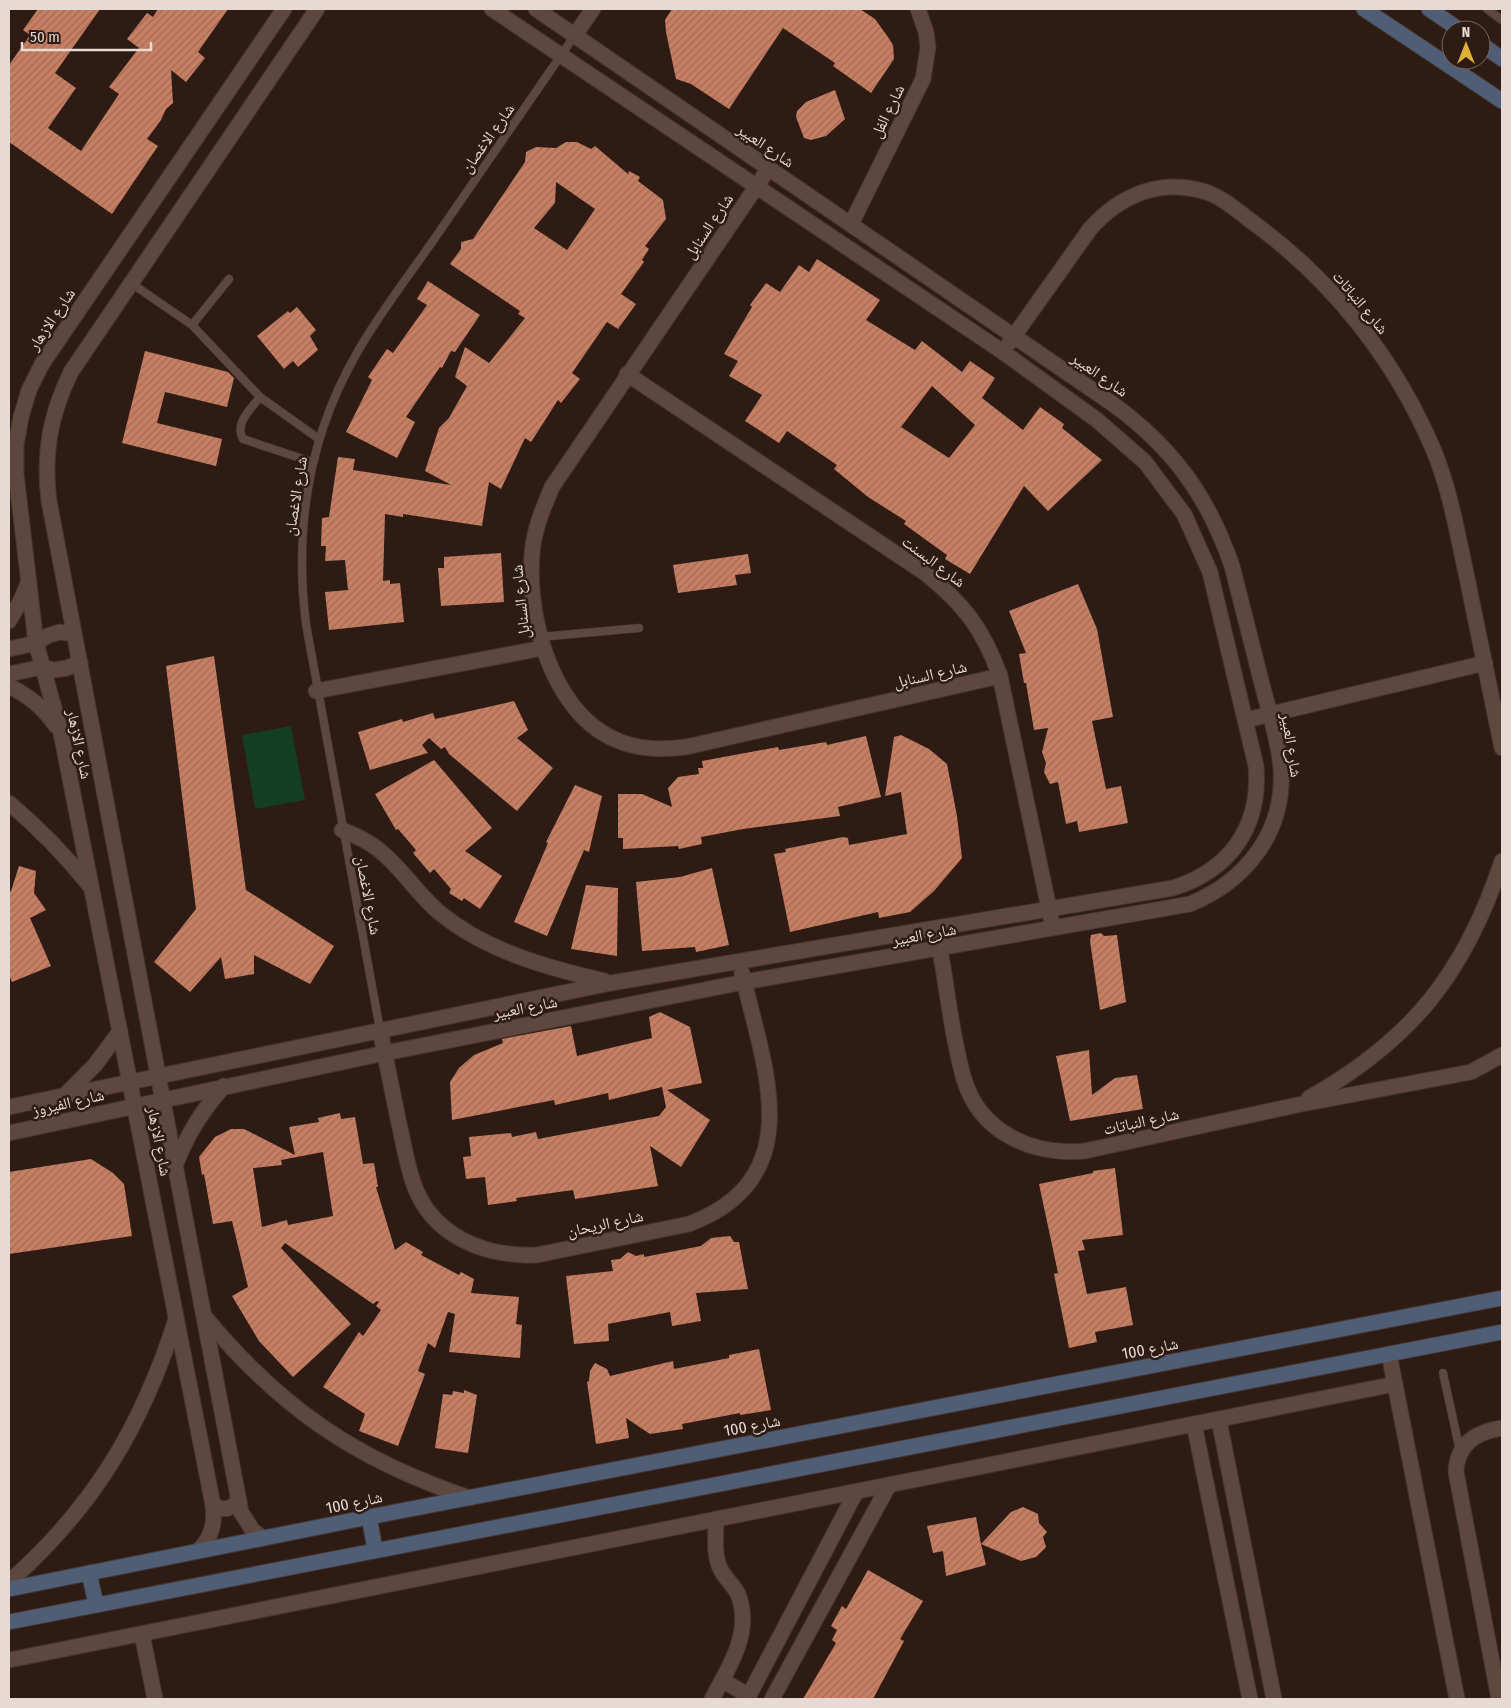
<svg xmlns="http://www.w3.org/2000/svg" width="1511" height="1708" viewBox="0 0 1511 1708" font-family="'Fira Sans Condensed','Noto Naskh Arabic',sans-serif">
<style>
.garden{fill:#133d25}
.building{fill:url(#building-hatch);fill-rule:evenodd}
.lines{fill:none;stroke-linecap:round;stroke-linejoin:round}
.lane-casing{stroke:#443430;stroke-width:9}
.street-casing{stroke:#443430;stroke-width:17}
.secondary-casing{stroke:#443430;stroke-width:17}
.lane{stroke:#5d473e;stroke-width:8}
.street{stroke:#5d473e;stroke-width:15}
.secondary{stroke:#4f5d75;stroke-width:15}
.labels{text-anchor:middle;stroke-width:5;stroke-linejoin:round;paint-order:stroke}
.street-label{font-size:16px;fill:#e7d9d4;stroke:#2e1b13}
</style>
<defs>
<pattern id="building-hatch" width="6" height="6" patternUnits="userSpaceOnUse" patternTransform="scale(1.25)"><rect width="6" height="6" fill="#c67f63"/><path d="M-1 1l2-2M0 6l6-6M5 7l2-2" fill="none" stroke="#9f6c58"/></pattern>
</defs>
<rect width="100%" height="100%" fill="#2e1b13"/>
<polygon class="garden" points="291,726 305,800 255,809 242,735"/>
<g class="building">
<polygon points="38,9 100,9 55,73 76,88 48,128 81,151 119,94 109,87 139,48 127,39 147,13 153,17 158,9 228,9 198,52 205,58 186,82 171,70 173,103 166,109 161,120 147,139 158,146 112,214 9,142 9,65 30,35 23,30"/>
<polygon points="672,9 860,9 875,19 888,37 893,45 894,59 871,93 833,66 835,63 783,28 729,109 691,84 676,79 666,32 665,20"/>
<polygon points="835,90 845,119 826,136 811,140 804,138 796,117 797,111 806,102"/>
<path d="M566,142H577L591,149L595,146L628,174L629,171L640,177L638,181L663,200L666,219L645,246L649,249L642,260L644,262L621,294L636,304L618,329L607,322L572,373L580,379L561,403L558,400L531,442L525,438L501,489L489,482L482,526L403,514V517L385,514L383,581L390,580V584L400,583L404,622L329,630L325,592L348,590L345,560L325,561L326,546H321L322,518L329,517L338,457L355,459L353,470L451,485L425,471L439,428L449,418L467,386L455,377L465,347L489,363L525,318L518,314L520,311L450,264L461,249V242L473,239L525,162L526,152L536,147L556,148ZM556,182L595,209L567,250L534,228L555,203Z"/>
<path d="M817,259L880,300L866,320L915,350L922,341L962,372L970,361L995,378L982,398L1023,430L1040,407L1064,424L1062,428L1102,460L1048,511L1024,486L970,574L945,559L947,555L904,524L906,521L868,497L834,469L837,465L787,431L779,443L745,421L762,395L729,376L738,361L724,354L752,307L750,305L766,283L780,292L799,265L809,272ZM932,386L975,425L949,458L901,427Z"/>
<polygon points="428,281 480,315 455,352 451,351 442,368 440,367 406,417 415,422 397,458 346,432 372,380 368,377 387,349 393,353 427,305 417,299"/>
<polygon points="297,307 316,330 310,336 318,350 298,367 293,361 284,369 257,336 288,311 290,313"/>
<polygon points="145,351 228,372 234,378 227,407 165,392 157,423 222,439 216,466 122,443"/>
<polygon points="501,553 504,602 441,606 438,568 444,568 444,557"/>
<polygon points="748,554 751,573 735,575 737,585 678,593 673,565"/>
<polygon points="1078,584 1097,629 1113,717 1092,721 1106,789 1121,786 1128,823 1079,832 1077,821 1066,824 1058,782 1050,784 1044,772 1046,763 1042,752 1048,728 1034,730 1026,683 1024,683 1019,654 1026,653 1009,611"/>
<polygon points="214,656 246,890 334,946 310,984 254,955 254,974 225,979 221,957 190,992 154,962 196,909 166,666"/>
<polygon points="514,701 528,730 517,738 553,768 517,811 449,754 445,747 441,749 429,738 422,745 428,753 370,770 358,732 402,719 403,722 433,713 435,719"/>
<polygon points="901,735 929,749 947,764 957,816 962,858 934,891 910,912 879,918 878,912 790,932 774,854 786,852 785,849 843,837 848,838 849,845 907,834 901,792 885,796 894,737"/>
<polygon points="866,736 881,797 838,807 840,816 743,829 701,837 702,844 679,849 678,846 623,849 623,838 618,838 618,794 642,794 672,807 668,788 678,777 699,774 698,768 703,768 702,761 778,747 779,750 826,742 827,745"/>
<polygon points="434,760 492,828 465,851 502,876 480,909 464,898 462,901 449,893 451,889 434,869 430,873 413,853 416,850 398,829 396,830 375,794"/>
<polygon points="575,785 602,796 589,852 584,850 547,936 514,922 548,843 546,842"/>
<polygon points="19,866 36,871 34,893 46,910 30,918 51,966 12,982 9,975 9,893 11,891"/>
<polygon points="712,868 729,945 696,952 695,947 642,951 636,882 680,877"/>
<polygon points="586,885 618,888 617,956 571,949"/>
<polygon points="1101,933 1104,936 1117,935 1126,1002 1100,1010 1090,941 1091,935"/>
<polygon points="660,1012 690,1027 702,1083 667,1090 710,1120 681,1167 650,1146 658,1186 575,1199 573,1190 516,1198 517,1201 488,1205 485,1177 466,1179 463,1157 471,1156 469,1137 511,1133 512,1137 536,1132 538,1139 659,1116 666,1107 662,1087 609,1100 608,1093 555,1105 554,1100 452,1120 450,1082 459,1068 474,1055 503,1043 502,1039 571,1026 577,1056 652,1038 649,1017"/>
<polygon points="1089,1050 1092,1095 1115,1078 1137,1075 1143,1109 1070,1121 1056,1056"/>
<path d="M340,1113L341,1119L355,1117L363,1164L374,1163L378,1187H376L395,1250L406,1242L423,1252L421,1255L459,1275L461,1272L474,1279L471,1293L519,1297L516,1324L522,1325L520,1358L449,1352L455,1314L448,1312L435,1348L428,1343L418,1371L425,1374L398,1446L359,1431L365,1414L323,1387L359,1332L363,1336L381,1310L376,1306L379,1302L377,1301L373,1304L285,1243L281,1248L351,1324L293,1377L259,1341L232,1296L248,1287L232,1221L213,1224L204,1174L202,1175L199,1157L215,1137L231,1129H244L295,1155L289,1127L319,1122L318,1118ZM323,1152L333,1216L288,1225L287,1220L262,1227L253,1168L282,1165L281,1160Z"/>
<polygon points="91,1159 113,1173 124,1184 132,1236 9,1254 9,1172"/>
<polygon points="1115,1168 1123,1235 1082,1240 1085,1250 1078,1251 1087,1294 1126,1287 1133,1325 1095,1332 1097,1342 1069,1348 1054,1274 1058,1273 1039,1184 1093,1173 1093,1171"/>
<polygon points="730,1236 734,1242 739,1242 748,1289 696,1293 701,1321 672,1326 670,1312 608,1324 609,1341 574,1344 566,1276 613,1271 611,1260 620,1259 628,1252 636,1256 644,1254 644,1257 701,1246 711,1238"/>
<polygon points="759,1349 771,1410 740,1415 740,1413 682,1424 683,1429 650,1434 626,1418 629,1438 596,1444 587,1382 589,1381 590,1371 595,1363 607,1369 610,1376 673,1361 674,1369 729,1358 729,1355"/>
<polygon points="464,1390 477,1395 468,1453 435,1448 443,1394 452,1395 453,1391 464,1393"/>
<polygon points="1023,1507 1038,1514 1039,1523 1047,1532 1043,1537 1046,1547 1036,1557 1021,1561 981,1544 986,1565 946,1576 943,1551 933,1553 927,1526 976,1517 981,1544 1011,1512"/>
<polygon points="868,1570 923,1601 900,1639 904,1641 873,1699 803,1699 836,1643 832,1640 837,1630 831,1626 842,1606 846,1609"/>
</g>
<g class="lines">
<g class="lane-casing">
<g id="lane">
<polyline points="1487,9 1502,20"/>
<polyline points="131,283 192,325 260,397 319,439"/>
<polyline points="192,325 229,279"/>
<path d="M260,397C251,409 234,423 243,439L312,462"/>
<polyline points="540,637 639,628"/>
<path d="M380,1030L306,624C294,528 309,435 358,351C381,311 411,273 437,235C483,169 529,102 575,35"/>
<polyline points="1443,1373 1460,1451"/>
</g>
</g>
<g class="street-casing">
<g id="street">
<polyline points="575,35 593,9"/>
<path d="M769,168L552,487C544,506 536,525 533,545C524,609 550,709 612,738C636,750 661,750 686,747L1000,676"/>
<polyline points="851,224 923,79 928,47 926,32 918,9"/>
<path d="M1009,343L1090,229C1120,195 1160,178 1206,192C1224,198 1240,213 1255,224C1334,282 1396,361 1434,451C1450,490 1457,532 1466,573C1478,631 1490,689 1502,748"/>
<path d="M627,374L925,573C964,604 983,629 1000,676L1051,918"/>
<polyline points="9,621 20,602 29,581"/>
<polyline points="9,649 36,643 47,636 60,632 74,634"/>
<polyline points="9,674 42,667 54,670 67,668 80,662"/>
<path d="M9,686C29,696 43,707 56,726"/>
<polyline points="316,691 543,648"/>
<polyline points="1246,720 1485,663"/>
<path d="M9,803C39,828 65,855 90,886"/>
<path d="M342,830C355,835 368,841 379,850C402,868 417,894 440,913C486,951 548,968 605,981"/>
<path d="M938,939C947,984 951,1035 964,1079C980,1133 1033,1156 1085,1151L1297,1105L1471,1072L1502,1055"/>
<path d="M380,1030C386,1059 392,1089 398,1119C403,1140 406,1161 413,1182C431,1236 484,1257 537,1255L689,1224C811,1178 764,1068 742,973"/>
<polyline points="66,1094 95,1065 120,1031"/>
<path d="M1309,1098C1412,1040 1465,973 1502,861"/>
<path d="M9,1107L611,983L1173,888C1230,870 1261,827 1256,766L1210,572L1184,514L1145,462L1097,420L1003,352L492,9"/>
<path d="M9,1133L385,1053L744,982L1190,904C1246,881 1285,832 1281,769C1279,741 1269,712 1262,684C1252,645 1242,605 1232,566C1208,496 1173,448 1113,404L536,9"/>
<path d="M175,1166C188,1133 201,1112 224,1086"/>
<path d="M205,1317C280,1408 358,1461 470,1498"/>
<polyline points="1389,1354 1457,1699"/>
<polyline points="1219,1420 1274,1699"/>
<polyline points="1194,1424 1250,1699"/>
<path d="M213,1505C223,1511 231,1510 239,1500"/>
<path d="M263,1538L253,1531L241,1512L49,501C43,454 50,415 71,372L317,9"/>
<path d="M198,1551C212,1537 215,1524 213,1505L61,733L36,643L16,474V445L21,417L29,390L42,364L284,9"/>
<path d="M9,1582C94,1507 142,1426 176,1319"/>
<polyline points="142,1634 155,1699"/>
<polyline points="9,1660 1395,1384"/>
<polyline points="722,1680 749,1696"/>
<path d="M712,1699C729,1667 753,1632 738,1594C734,1586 727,1580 722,1572C713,1557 716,1537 716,1519"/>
<polyline points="747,1699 856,1492"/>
<polyline points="772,1699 889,1485"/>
<path d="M1499,1699L1456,1472C1457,1444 1476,1432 1502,1428"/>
</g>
</g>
<g class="secondary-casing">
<g id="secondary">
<polyline points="1364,9 1502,101"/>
<polyline points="1429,9 1460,30"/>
<polyline points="1481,44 1502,59"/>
<polyline points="369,1517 375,1549"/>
<polyline points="89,1573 96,1604"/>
<polyline points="9,1589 369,1517 1502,1298"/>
<polyline points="9,1622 1502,1332"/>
</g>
</g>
<use href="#lane" class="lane"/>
<use href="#street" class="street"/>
<use href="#secondary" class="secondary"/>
</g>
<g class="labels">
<g class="street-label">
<text transform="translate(887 111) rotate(-64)" y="6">شارع الفل</text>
<text transform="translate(487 138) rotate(-55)" y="6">شارع الاغصان</text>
<text transform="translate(766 145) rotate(34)" y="6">شارع العبير</text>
<text transform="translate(708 226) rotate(-56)" y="6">شارع السنابل</text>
<text transform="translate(1361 302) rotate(50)" y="6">شارع النباتات</text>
<text transform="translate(51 319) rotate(-56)" y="6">شارع الازهار</text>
<text transform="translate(1100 374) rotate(35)" y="6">شارع العبير</text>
<text transform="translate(295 496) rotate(-81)" y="6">شارع الاغصان</text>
<text transform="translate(934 561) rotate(37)" y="6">شارع البسنت</text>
<text transform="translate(520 602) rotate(-96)" y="6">شارع السنابل</text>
<text transform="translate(930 674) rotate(-13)" y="6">شارع السنابل</text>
<text transform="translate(80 744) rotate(78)" y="6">شارع الازهار</text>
<text transform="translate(1292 745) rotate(81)" y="6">شارع العبير</text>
<text transform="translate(369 895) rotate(79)" y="6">شارع الاغصان</text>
<text transform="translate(924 934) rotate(-10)" y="6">شارع العبير</text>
<text transform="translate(525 1007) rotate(-11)" y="6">شارع العبير</text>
<text transform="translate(68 1102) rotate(-13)" y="6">شارع الفيروز</text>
<text transform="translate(1141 1121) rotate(-12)" y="6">شارع النباتات</text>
<text transform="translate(160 1141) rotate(79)" y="6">شارع الازهار</text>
<text transform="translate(605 1223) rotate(-12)" y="6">شارع الريحان</text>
<text transform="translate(1150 1348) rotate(-11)" y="6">شارع 100</text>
<text transform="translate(752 1425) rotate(-11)" y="6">شارع 100</text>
<text transform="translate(354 1502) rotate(-12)" y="6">شارع 100</text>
</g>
</g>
<rect width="1511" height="1708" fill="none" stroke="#e7d9d4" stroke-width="20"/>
<g transform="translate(1466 45)"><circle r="24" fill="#2e1b13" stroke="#786760"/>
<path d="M0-4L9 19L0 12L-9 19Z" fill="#e0b034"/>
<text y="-8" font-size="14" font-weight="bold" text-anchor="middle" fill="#e7d9d4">N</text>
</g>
<path d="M22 42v8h129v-8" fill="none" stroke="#e7d9d4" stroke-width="2.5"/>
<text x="30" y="42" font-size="15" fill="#e7d9d4" stroke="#2e1b13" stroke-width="4" paint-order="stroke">50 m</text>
</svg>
